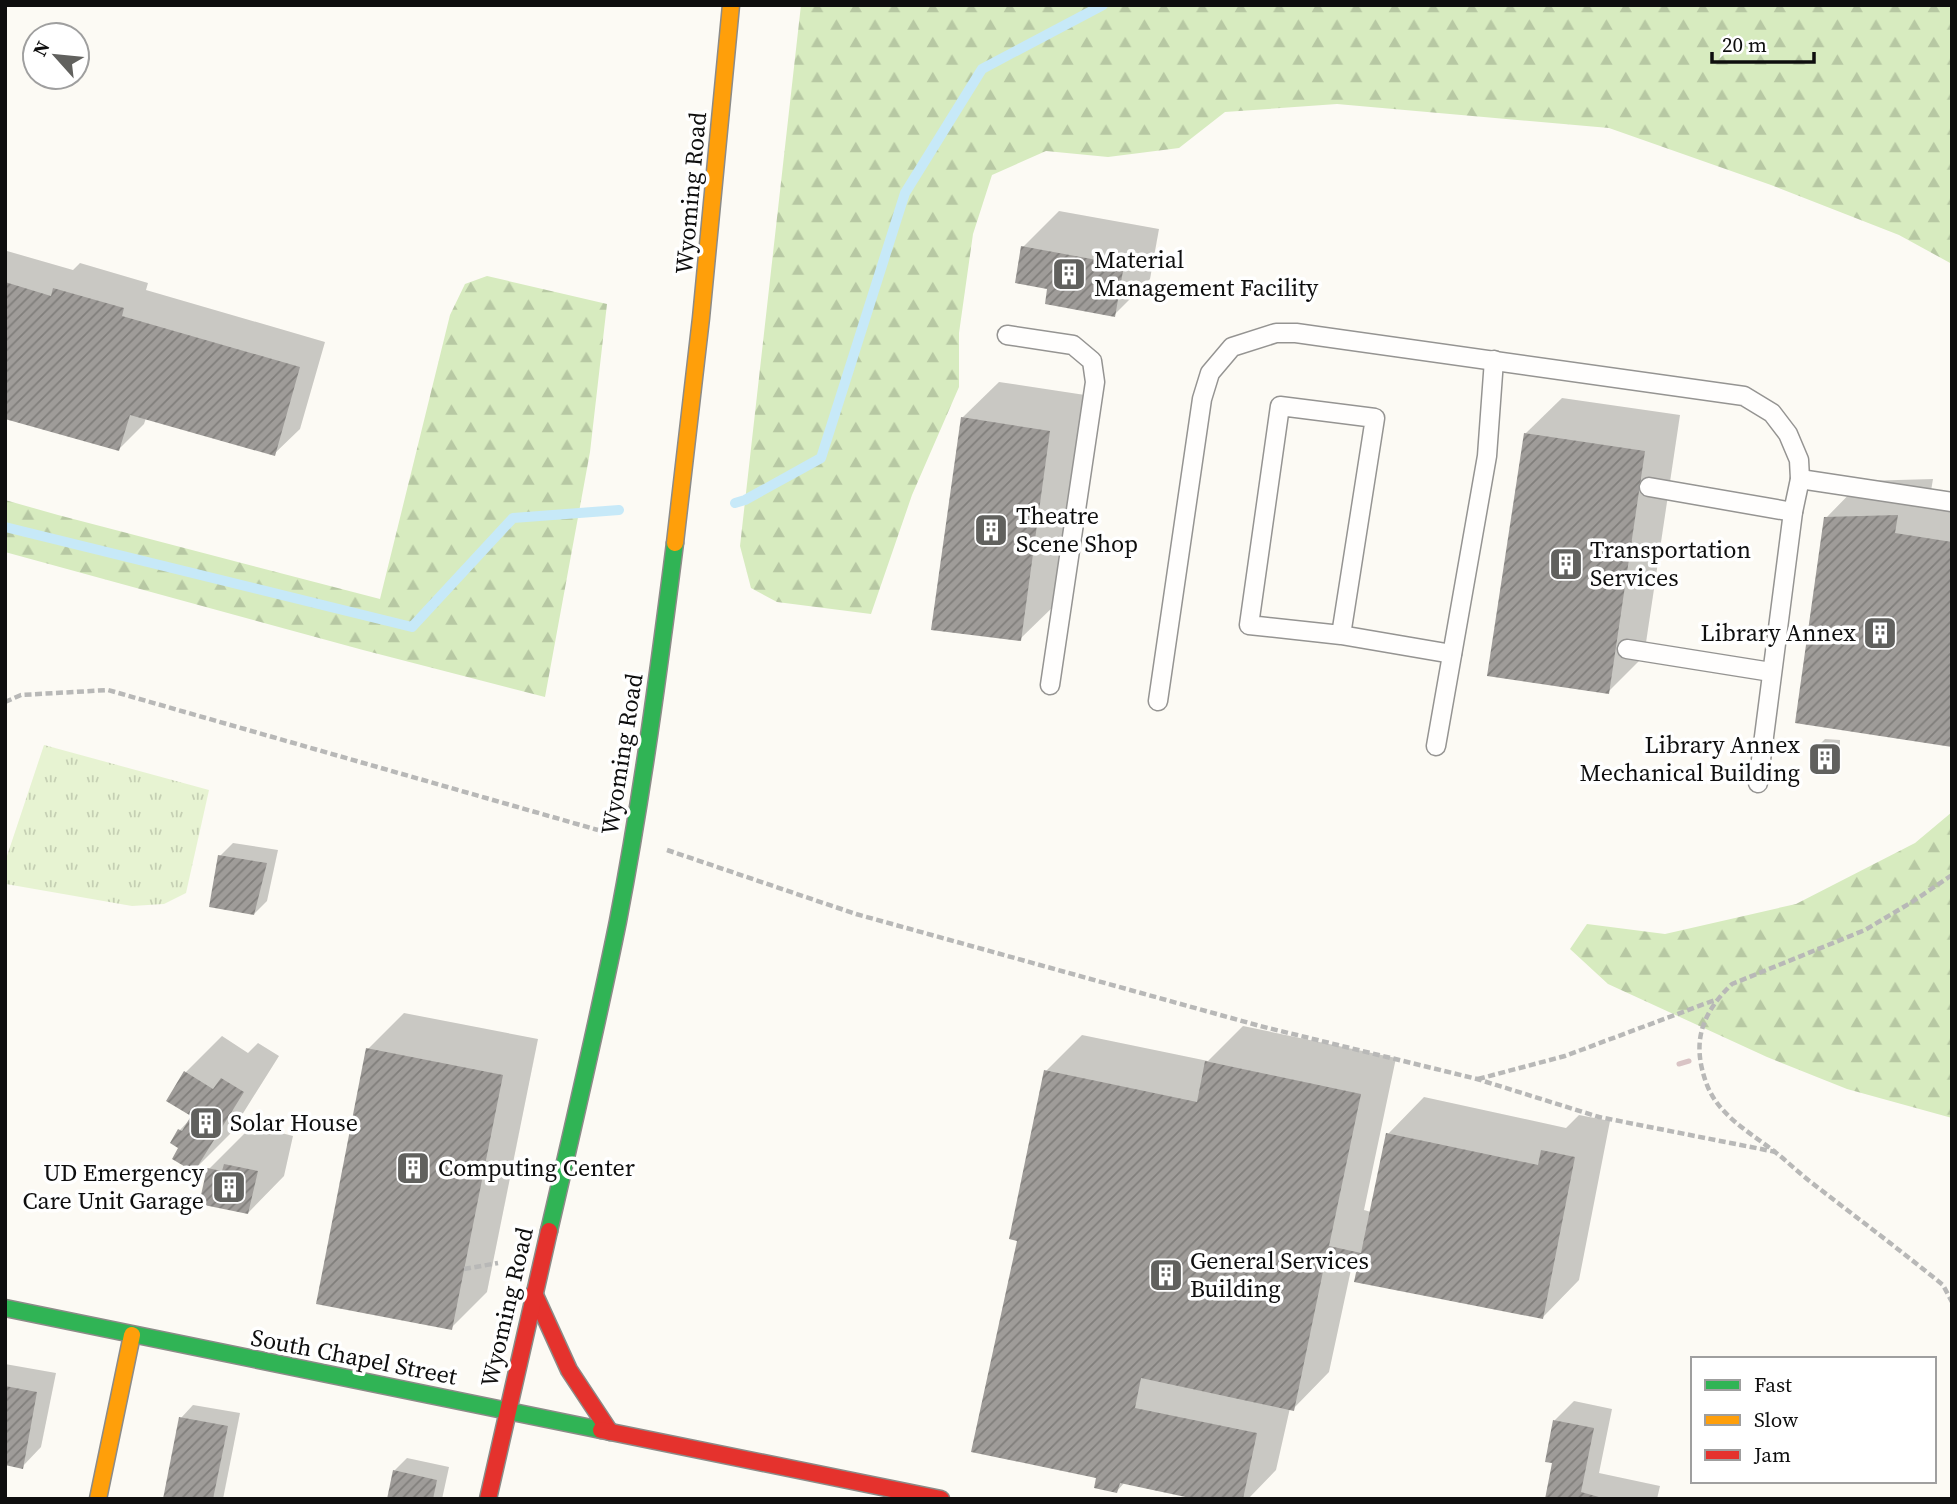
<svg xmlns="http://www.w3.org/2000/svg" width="1957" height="1504" viewBox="0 0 1957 1504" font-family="'Source Serif 4',serif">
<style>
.grass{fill:url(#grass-tufts)}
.forest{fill:url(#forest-firs)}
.shadow{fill:#0003}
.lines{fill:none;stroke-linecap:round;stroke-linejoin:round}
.stream{stroke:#c7e9f8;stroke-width:10}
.building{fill:url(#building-hatch)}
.lane-casing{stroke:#959492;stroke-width:21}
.fast-casing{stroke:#8c8b88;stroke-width:19}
.slow-casing{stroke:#8c8b88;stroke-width:19}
.jam-casing{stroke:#8c8b88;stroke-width:19}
.path{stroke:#b8b8b7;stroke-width:4.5;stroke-dasharray:7 3.5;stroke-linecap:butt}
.lane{stroke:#fffefd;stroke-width:18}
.fast{stroke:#30b455;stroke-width:16}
.slow{stroke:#ff9f0a;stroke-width:16}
.jam{stroke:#e5322d;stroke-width:16}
.rail{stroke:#d9c4c5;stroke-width:5}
.labels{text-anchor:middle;stroke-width:7;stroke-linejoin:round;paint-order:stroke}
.street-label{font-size:24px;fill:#0e0e0e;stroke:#fff}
.poi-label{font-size:24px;fill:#0e0e0e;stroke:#fff;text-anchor:start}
</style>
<defs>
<pattern id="grass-tufts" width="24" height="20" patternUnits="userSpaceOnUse" patternTransform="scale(1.75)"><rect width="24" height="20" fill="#e7f3d2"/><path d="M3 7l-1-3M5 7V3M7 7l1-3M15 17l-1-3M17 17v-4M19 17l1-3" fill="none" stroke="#c5cfb3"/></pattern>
<pattern id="forest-firs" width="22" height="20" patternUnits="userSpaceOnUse" patternTransform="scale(1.75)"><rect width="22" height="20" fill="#d7ebbf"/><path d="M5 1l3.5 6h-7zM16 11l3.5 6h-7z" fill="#b7c8a3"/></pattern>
<pattern id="building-hatch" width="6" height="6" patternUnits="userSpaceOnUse" patternTransform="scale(1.75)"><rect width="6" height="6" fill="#9f9c99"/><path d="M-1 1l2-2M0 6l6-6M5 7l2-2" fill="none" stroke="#807e7b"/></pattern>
</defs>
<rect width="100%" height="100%" fill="#fcfaf4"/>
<polygon class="grass" points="44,745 209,790 186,893 164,904 132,906 6,884 6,859"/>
<g class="forest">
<polygon points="801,5 1952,5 1952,264 1899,235 1771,185 1609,128 1337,104 1225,112 1179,148 1108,157 1046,151 992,175 973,234 959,333 959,387 912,495 871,614 777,602 751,588 740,546"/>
<polygon points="487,276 607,304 590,452 545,697 363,650 5,552 5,500 58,515 380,599 450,315 465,284"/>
<polygon points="1952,812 1952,1118 1847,1089 1767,1057 1608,984 1570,949 1587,924 1665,934 1796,904 1915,843"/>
</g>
<g class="shadow">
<polygon points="1059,211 1159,229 1150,279 1114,315 1049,287 1023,247"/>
<polygon points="7,251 73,270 80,263 148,283 146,290 325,342 300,429 274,454 146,418 144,424 119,449 5,417 5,253"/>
<polygon points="999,382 1085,395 1057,603 1020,639 962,418"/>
<polygon points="1562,398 1680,415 1644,656 1608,692 1525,434"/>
<polygon points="1933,479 1930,497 1952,501 1952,745 1826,518 1862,481"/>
<polygon points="1825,739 1840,740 1839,765 1833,771 1819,745"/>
<polygon points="233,843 278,850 267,901 254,914 220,856"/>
<polygon points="404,1013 538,1039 487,1292 451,1328 368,1049"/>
<polygon points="1243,1026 1396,1058 1364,1210 1371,1212 1388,1134 1424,1097 1566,1128 1579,1115 1610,1121 1579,1280 1543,1317 1352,1265 1329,1372 1293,1409 1290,1408 1276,1470 1248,1499 1204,1499 1125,1482 1117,1491 1098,1477 1019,1239 1046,1071 1082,1035 1208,1061"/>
<polygon points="222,1036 248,1053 258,1043 279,1056 230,1134 194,1170 181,1148 180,1130 193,1116 186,1072"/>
<polygon points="262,1128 293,1136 284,1176 248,1213 209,1169 245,1133 255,1135"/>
<polygon points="5,1364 56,1373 41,1447 22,1467 5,1464"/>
<polygon points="1574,1401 1612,1409 1599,1473 1660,1486 1657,1499 1546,1499 1554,1462 1555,1420"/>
<polygon points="193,1405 240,1413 223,1499 165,1499 181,1418"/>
<polygon points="407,1458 449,1467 442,1499 389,1499 394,1471"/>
</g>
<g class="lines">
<g class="stream">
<polyline points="735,503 745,500 821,458 905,193 982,69 1103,5"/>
<polyline points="5,527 412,627 513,518 619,510"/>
</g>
</g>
<g class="building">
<polygon points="1021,246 1124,265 1115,317 1045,304 1047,289 1015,283"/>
<polygon points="5,282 51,296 53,288 124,308 122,316 300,367 275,456 130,415 119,451 5,419"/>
<polygon points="961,417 1050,431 1021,641 931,630"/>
<polygon points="1524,433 1645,451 1609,694 1487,676"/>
<polygon points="1898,515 1895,533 1952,542 1952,747 1795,723 1824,517"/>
<polygon points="1817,744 1835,746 1833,773 1815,772"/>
<polygon points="218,855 267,863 254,915 209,907"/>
<polygon points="366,1048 503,1075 452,1330 316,1304"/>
<polygon points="1205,1061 1361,1094 1329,1246 1361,1253 1386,1133 1538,1165 1541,1150 1575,1157 1543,1319 1354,1282 1357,1268 1325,1262 1294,1411 1141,1378 1135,1408 1257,1433 1243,1499 1195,1499 1120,1483 1117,1493 1094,1488 1096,1478 971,1452 1017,1241 1009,1239 1044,1070 1197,1102"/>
<polygon points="184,1071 213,1089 221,1078 244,1092 194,1172 172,1159 178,1148 170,1143 178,1129 182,1131 191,1116 166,1101"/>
<polygon points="224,1164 258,1171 248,1214 199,1204 207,1168 222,1171"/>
<polygon points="5,1386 37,1392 23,1469 5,1465"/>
<polygon points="179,1417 228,1426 213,1499 163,1499"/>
<polygon points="1553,1420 1594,1428 1581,1492 1606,1499 1545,1499 1552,1463 1545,1462"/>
<polygon points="393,1470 437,1480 433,1499 387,1499"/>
</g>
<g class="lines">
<g class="lane-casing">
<g id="lane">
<polyline points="1007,335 1073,345 1092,361 1095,382 1050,685"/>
<polyline points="1800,479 1952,502"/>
<polyline points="1649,487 1793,512"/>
<polyline points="1341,635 1375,418 1280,406 1249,625 1341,635 1452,654"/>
<polyline points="1627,649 1771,672"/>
<polyline points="1158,701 1202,399 1210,373 1232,347 1276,333 1296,333 1744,396 1772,413 1788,434 1799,460 1800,479 1793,512 1758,783"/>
<polyline points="1436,746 1487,456 1494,360"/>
</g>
</g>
<g class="fast-casing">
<g id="fast">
<path d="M549,1231C573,1128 597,1025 618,921C642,796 659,669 675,543"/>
<polyline points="5,1308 601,1430"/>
</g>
</g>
<g class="slow-casing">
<g id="slow">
<polyline points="675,543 701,318 731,5"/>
<polyline points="98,1499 132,1335"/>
</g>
</g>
<g class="jam-casing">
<g id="jam">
<polyline points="534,1293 569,1370 610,1432"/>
<polyline points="601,1430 941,1499"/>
<polyline points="488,1499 549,1231"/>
</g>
</g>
<g class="path">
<polyline points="5,702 21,695 108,690 598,830"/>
<polyline points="667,850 856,914 1260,1026 1477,1079 1599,1117 1776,1152"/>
<path d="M1952,875L1912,902L1865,930L1732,984C1701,1014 1691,1043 1707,1085C1719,1116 1751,1133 1775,1152C1788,1162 1799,1173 1812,1183C1856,1217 1900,1250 1943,1285L1952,1302"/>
<polyline points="1478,1079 1565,1056 1715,1000"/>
<polyline points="464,1269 498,1263"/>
</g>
<use href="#lane" class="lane"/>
<use href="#fast" class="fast"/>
<use href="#slow" class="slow"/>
<use href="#jam" class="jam"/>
<polyline class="rail" points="1679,1064 1689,1061"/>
</g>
<defs>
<g id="building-square" transform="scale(1.75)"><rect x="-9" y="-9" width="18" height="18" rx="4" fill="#61615e" stroke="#fff"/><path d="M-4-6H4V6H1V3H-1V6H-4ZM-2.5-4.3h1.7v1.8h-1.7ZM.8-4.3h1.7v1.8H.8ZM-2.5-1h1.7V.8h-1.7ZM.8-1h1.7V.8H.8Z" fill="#fff"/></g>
</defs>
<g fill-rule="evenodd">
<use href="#building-square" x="1069" y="274"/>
<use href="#building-square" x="991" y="530"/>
<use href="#building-square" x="1566" y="564"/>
<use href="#building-square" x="1880" y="633"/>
<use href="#building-square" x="1825" y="759"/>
<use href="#building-square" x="206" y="1123"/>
<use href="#building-square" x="413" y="1168"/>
<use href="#building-square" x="229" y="1187"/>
<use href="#building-square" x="1166" y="1275"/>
</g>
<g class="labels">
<g class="street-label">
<text transform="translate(691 193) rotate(-85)" y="8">Wyoming Road</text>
<text transform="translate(622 754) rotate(-81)" y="8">Wyoming Road</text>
<text transform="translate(507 1307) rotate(-77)" y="8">Wyoming Road</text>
<text transform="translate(354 1357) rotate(11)" y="8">South Chapel Street</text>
</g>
<g class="poi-label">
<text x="1094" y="268">Material<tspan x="1094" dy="28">Management Facility</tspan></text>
<text x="1016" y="524">Theatre<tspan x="1016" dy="28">Scene Shop</tspan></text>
<text x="1590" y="558">Transportation<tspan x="1590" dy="28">Services</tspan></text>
<text x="1856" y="641" text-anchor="end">Library Annex</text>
<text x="1800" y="753" text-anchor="end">Library Annex<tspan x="1800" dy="28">Mechanical Building</tspan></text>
<text x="230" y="1131">Solar House</text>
<text x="438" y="1176">Computing Center</text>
<text x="204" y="1181" text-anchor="end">UD Emergency<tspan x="204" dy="28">Care Unit Garage</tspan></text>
<text x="1190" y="1269">General Services<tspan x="1190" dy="28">Building</tspan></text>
</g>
</g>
<rect width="1957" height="1504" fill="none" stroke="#0e0e0e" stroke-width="14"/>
<rect x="1691" y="1357" width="245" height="126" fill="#ffffff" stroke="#9f9f9f" stroke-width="2"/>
<rect x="1705" y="1380" width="35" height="10" fill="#30b455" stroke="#9f9f9f" stroke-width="2"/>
<text x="1754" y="1392" font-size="21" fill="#0e0e0e">Fast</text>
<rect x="1705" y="1415" width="35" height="10" fill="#ff9f0a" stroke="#9f9f9f" stroke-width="2"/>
<text x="1754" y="1427" font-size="21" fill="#0e0e0e">Slow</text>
<rect x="1705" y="1450" width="35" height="10" fill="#e5322d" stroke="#9f9f9f" stroke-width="2"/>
<text x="1754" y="1462" font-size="21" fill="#0e0e0e">Jam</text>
<g transform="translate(56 56) rotate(297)"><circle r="33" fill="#ffffff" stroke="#9f9f9f" stroke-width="2"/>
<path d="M0-5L12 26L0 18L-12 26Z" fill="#61615e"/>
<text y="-10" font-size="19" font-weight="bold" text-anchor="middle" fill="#0e0e0e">N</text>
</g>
<path d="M1712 52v10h102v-10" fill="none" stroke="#0e0e0e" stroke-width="3.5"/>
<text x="1722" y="52" font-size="21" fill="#0e0e0e" stroke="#ffffff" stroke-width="5" paint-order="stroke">20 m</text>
</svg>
